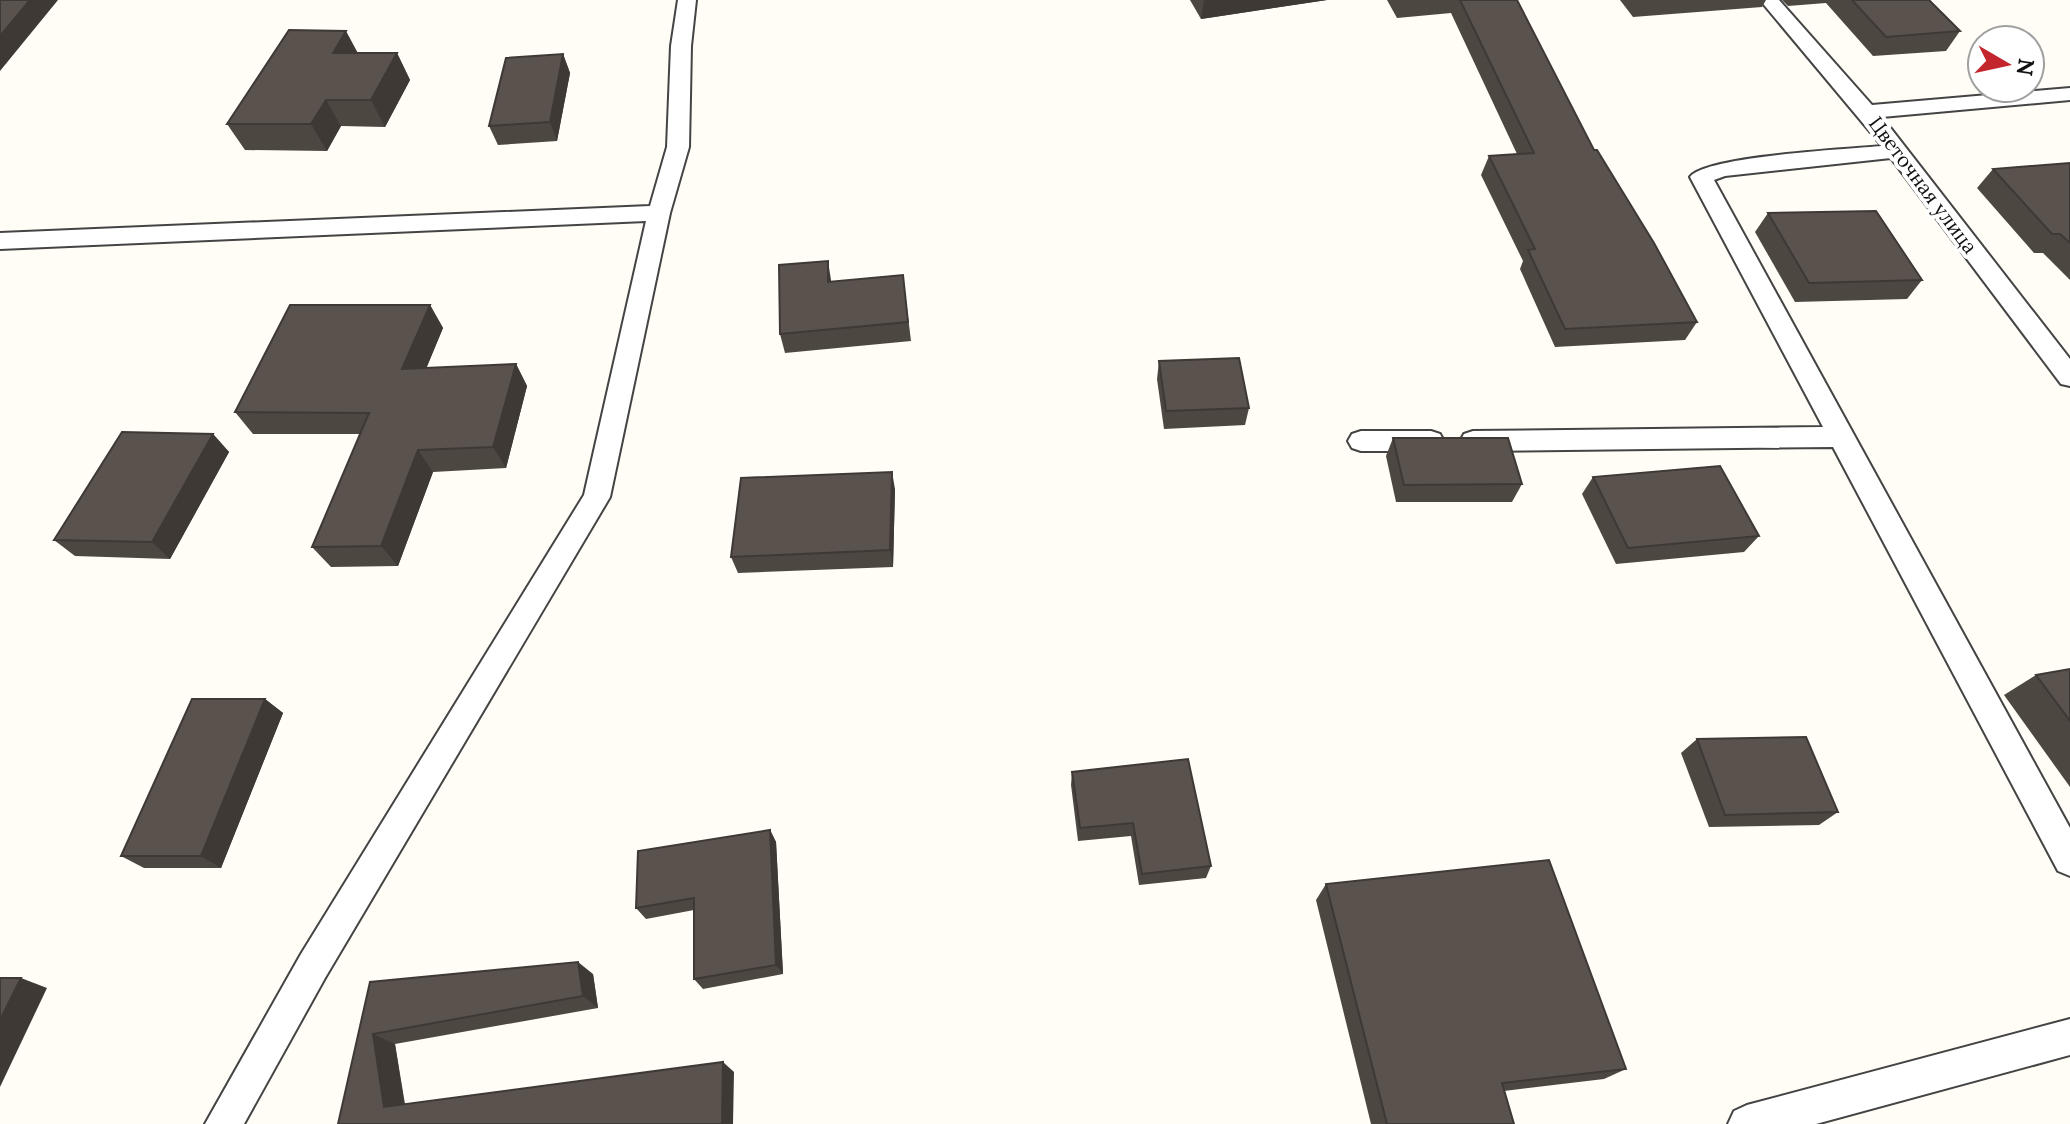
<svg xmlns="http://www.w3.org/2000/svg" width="2070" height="1124" viewBox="0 0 2070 1124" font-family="Lora,serif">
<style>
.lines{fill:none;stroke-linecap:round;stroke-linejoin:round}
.service-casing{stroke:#444;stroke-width:4}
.service{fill:#fff;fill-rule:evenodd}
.wall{fill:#4d4742}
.shaded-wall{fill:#3f3936}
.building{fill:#5a524d;stroke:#3f3936;stroke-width:2}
.labels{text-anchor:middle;stroke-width:8;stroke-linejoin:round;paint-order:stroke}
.far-street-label{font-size:20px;fill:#111;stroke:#fff}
</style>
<rect width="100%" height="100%" fill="#fffdf5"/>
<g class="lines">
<g class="service-casing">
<g id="service">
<polygon points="678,0 696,0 691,46 689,147 670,213 610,497 325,978 244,1124 205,1124 301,954 584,495 646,221 0,249 0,233 650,206 667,147 671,46"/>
<path d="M1760,0H1779L1872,105L2070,88V100L1882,117L2070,359V386L2061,384L1891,158L1725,176L1714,180L2070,828V876L2058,871L1833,447L1473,451L1464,448L1460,441L1464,434L1473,431L1823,427L1690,177C1705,156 1850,149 1882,146Z"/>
<polygon points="1361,431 1431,431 1440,434 1444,441 1440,448 1431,451 1361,451 1352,448 1348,441 1352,434"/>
<polygon points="2070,1019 2070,1055 1816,1124 1728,1124 1734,1111 1747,1105"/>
</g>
</g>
<use href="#service" class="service"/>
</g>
<g class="wall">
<polygon points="1190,0 1327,0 1201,19"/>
<polygon points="1387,0 1517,0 1594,150 1697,322 1685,340 1555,347 1520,269 1523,261 1481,175 1489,156 1517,154 1451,13 1397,18"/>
<polygon points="1620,0 1766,0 1762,7 1633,17"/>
<polygon points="1782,0 1929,0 1960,31 1946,51 1873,56 1826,3 1788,6"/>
<polygon points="358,53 397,53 410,80 385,127 341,126 327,151 245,150 227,124"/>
<polygon points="563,54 570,73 557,141 498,145 489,126"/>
<polygon points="2070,163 2070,280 2043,253 2034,253 1977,188 1993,169"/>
<polygon points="1768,213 1922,280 1907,299 1795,302 1755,232"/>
<polygon points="903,275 911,341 785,353 780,334 831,282"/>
<polygon points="430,305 443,328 426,368 516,364 527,386 506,468 433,472 398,566 331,567 312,547 360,434 253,434 235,412"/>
<polygon points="1159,361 1249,408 1245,425 1164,429 1157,379"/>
<polygon points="213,434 229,452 170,559 75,556 54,540"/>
<polygon points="1393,438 1522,484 1512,502 1396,502 1386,456"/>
<polygon points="1593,477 1759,536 1744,552 1616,564 1582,494"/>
<polygon points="895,489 893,567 738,573 731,557"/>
<polygon points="2070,669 2070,787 2004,695 2036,675"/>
<polygon points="265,699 283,713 221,868 144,868 121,856"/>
<polygon points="1697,739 1838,812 1819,825 1709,827 1681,753"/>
<polygon points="1072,772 1211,866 1206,878 1139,885 1131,836 1078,841 1071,785"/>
<polygon points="770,830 776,842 783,974 703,989 694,979 694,910 646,919 636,908"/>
<polygon points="1326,884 1626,1069 1604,1079 1504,1091 1514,1124 1371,1124 1316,900"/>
<polygon points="593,974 598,1008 395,1044 405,1104 734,1072 338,1124 370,982"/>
</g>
<g class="shaded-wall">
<polygon points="30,0 58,0 0,71 0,36"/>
<polygon points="1204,0 1327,0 1201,19"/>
<polygon points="346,31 360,57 333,53"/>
<polygon points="397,53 410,80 385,127 371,100"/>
<polygon points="563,54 570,73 557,141 550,122"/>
<polygon points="326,100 341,126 327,151 311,124"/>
<polygon points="828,261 831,280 832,301 828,282"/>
<polygon points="430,305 443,328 417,391 402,369"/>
<polygon points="516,364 527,386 506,468 493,447"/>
<polygon points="213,434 229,452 170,559 152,542"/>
<polygon points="418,450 433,472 398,566 381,546"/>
<polygon points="892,472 895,489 893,567 890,550"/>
<polygon points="265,699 283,713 221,868 201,856"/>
<polygon points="770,830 776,842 783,974 776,965"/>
<polygon points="578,962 593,974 598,1008 583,996"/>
<polygon points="21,978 47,988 0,1087 0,1020"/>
<polygon points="373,1034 395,1044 406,1115 384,1107"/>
<polygon points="723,1062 734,1072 733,1124 722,1124"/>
</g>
<g class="building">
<polygon points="0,0 30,0 0,36"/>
<polygon points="1460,0 1517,0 1594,150 1597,150 1654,243 1697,322 1565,329 1528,250 1535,249 1489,156 1534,153"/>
<polygon points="1852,0 1929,0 1960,31 1886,37"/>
<polygon points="289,30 346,31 333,53 397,53 371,100 326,100 311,124 227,124"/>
<polygon points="563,54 550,122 489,126 506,58"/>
<polygon points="2070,163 2070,243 2060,234 2052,234 1993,169"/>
<polygon points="1876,211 1922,280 1809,283 1768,213"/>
<polygon points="828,261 828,282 903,275 908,322 780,334 779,265"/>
<polygon points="290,305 430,305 402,369 516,364 493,447 418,450 381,546 312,547 369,413 235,412"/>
<polygon points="1239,358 1249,408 1166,411 1159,361"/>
<polygon points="122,432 213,434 152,542 54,540"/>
<polygon points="1393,438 1508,438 1522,484 1404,485"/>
<polygon points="1720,466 1759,536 1628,548 1593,477"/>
<polygon points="892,472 890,550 731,557 741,478"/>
<polygon points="2070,669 2070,721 2036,675"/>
<polygon points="192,699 265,699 201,856 121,856"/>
<polygon points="1806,737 1838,812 1725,815 1697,739"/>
<polygon points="1188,759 1211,866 1142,874 1133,823 1080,828 1072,772"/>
<polygon points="770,830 776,965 694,979 694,898 636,908 638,851"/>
<polygon points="1549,860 1626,1069 1502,1083 1514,1124 1387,1124 1326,884"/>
<polygon points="578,962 583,996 373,1034 384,1107 723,1062 722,1124 338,1124 370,982"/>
<polygon points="0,978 21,978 0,1020"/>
</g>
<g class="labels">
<g class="far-street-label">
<text transform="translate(1923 185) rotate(53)" y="7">Цветочная улица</text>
</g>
</g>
<g transform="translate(2006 64) rotate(99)"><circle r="38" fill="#ffffff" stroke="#a0a0a0" stroke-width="2"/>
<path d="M0-6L14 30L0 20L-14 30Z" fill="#c4262e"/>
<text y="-12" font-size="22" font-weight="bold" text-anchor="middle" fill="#111111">N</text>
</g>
</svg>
